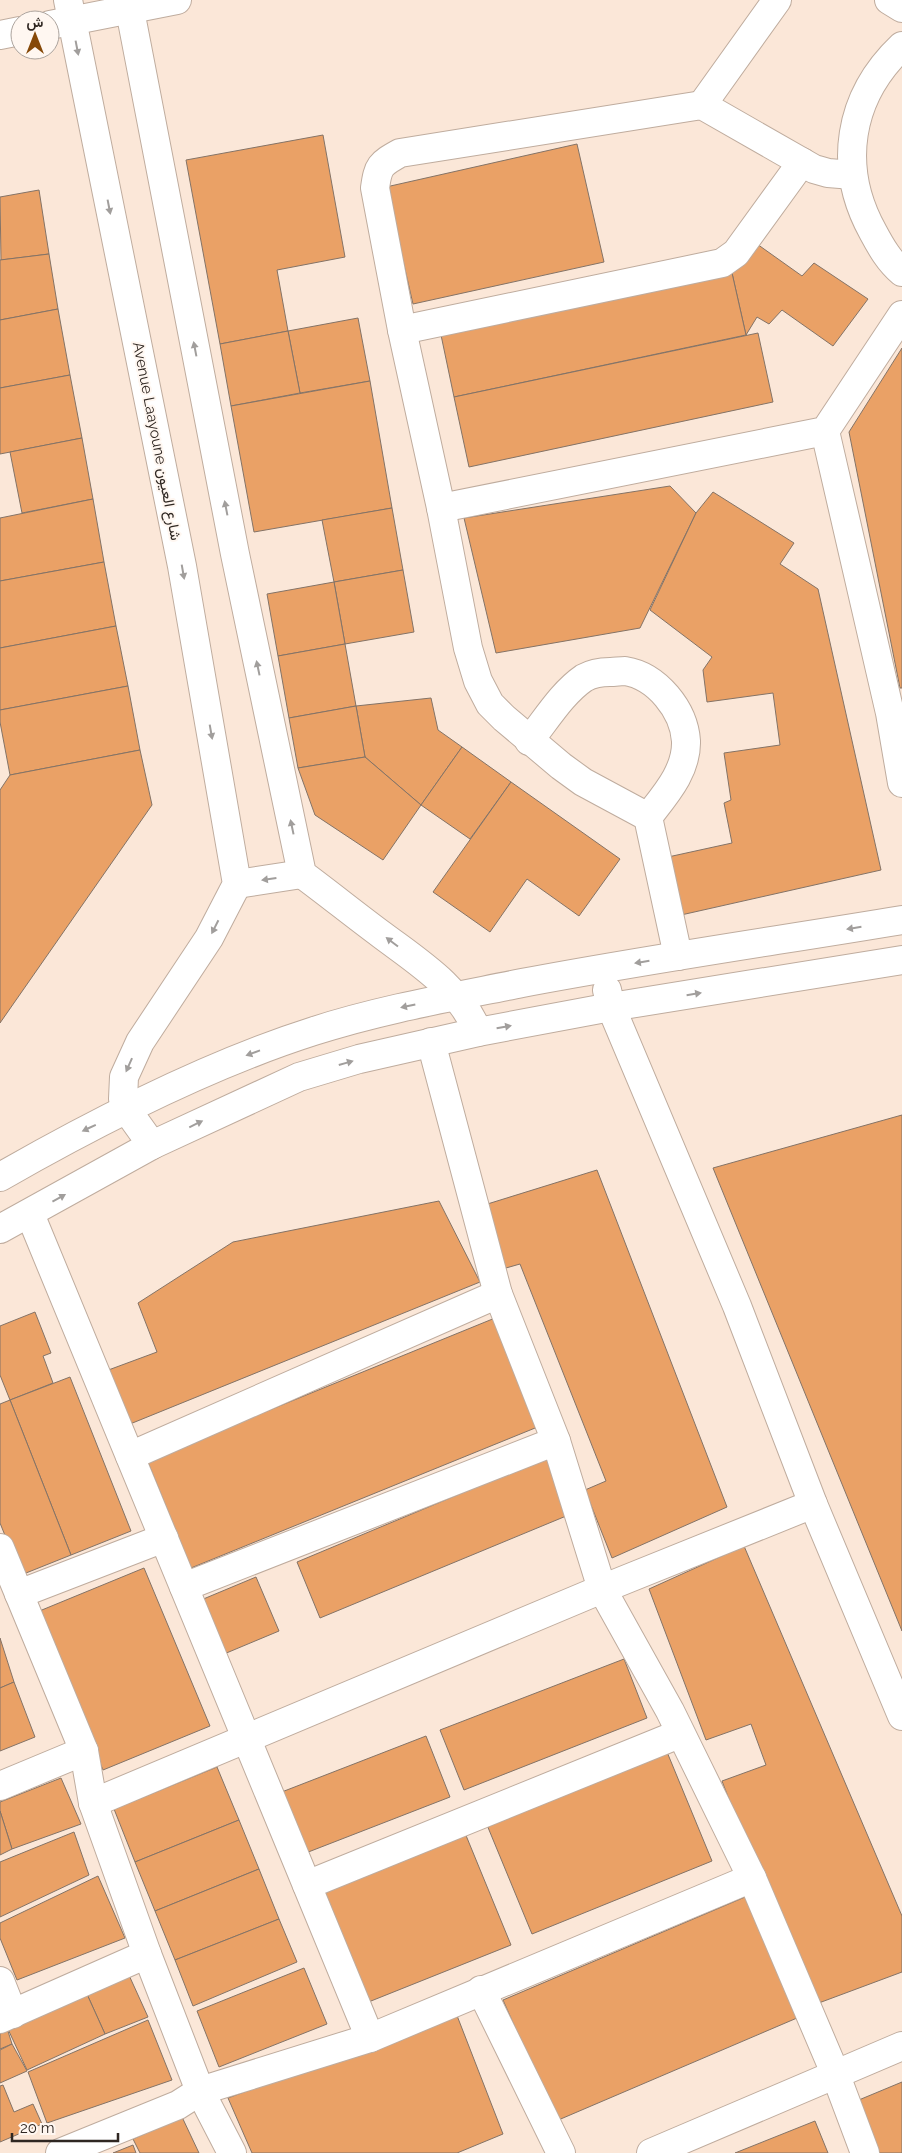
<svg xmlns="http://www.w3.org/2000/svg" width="902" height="2153" viewBox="0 0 902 2153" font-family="Raleway,Vazirmatn,sans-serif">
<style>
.building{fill:#eaa166;stroke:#847366}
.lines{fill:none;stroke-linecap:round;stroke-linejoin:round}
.minor-casing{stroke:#bfac9e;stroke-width:30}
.minor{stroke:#fff;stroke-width:28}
.oneway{fill:#a19e9c}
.labels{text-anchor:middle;stroke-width:4;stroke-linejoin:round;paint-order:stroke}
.street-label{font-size:15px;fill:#2f2722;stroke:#fff7f1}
</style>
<rect width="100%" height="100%" fill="#fbe7d8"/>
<g class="building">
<polygon points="323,135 345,257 277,270 288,331 220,344 186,160"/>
<polygon points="577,144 604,262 413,304 386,187"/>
<polygon points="39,190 49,254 1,260 0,197"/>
<polygon points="757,244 802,276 814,263 868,299 833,346 782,310 769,324 757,317 746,335 732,273"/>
<polygon points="49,254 58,309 0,320 0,260"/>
<polygon points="732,273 746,335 454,397 441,335"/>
<polygon points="58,309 70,375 0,388 0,320"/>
<polygon points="358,318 370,381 300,393 288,331"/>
<polygon points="288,331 300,393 231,406 220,344"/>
<polygon points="758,333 773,402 469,467 454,397"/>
<polygon points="902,348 902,688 900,688 849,432"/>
<polygon points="70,375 82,438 0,454 0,388"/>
<polygon points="370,381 392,508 254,532 231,406"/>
<polygon points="82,438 93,499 22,513 10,452"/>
<polygon points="670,486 696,513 640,628 496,653 464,518"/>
<polygon points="713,492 794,543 780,564 818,589 881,870 681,915 668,857 732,843 724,803 731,800 724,753 780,745 773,693 707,702 703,670 712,657 650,610 696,513"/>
<polygon points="93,499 104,562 0,581 0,518"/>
<polygon points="392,508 403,570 334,582 322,520"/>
<polygon points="104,562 116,626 0,648 0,581"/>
<polygon points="403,570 414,632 345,644 334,582"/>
<polygon points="334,582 345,644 278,656 267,594"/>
<polygon points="116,626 128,686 0,710 0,648"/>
<polygon points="345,644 356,706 289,718 278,656"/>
<polygon points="128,686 140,750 10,775 0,722 0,710"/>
<polygon points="431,698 438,730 462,747 421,805 365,757 356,706"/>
<polygon points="356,706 365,757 298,768 289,718"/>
<polygon points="462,747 511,782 470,839 421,805"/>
<polygon points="140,750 152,805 0,1023 0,790 10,775"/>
<polygon points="365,757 421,805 383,860 315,815 298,768"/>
<polygon points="511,782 620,859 579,916 527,879 490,932 433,892"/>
<polygon points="902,1115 902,1631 713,1168"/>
<polygon points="597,1170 727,1507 612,1558 585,1490 606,1481 520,1264 506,1268 481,1206"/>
<polygon points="439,1201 480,1282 130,1424 103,1372 157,1352 138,1303 233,1242"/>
<polygon points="35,1312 51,1353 43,1356 53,1383 10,1400 0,1375 0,1326"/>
<polygon points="495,1318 540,1426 191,1568 147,1460"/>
<polygon points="70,1377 131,1531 71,1555 10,1400"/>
<polygon points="10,1400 71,1555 21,1575 0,1523 0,1404"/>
<polygon points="548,1457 571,1514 320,1618 297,1562"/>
<polygon points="744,1546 902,1916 902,1972 808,2007 722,1781 766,1765 751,1724 706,1740 649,1589"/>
<polygon points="144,1568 210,1726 103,1770 37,1612"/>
<polygon points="256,1577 279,1631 224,1654 201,1600"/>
<polygon points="0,1638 14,1682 0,1688"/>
<polygon points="624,1659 647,1718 464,1790 440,1730"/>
<polygon points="14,1682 35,1737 0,1751 0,1688"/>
<polygon points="426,1736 450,1797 298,1856 274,1795"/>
<polygon points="667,1752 712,1861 532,1934 487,1825"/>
<polygon points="217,1767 239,1820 135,1862 114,1809"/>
<polygon points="61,1778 81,1824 12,1849 0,1811 0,1802"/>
<polygon points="0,1811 12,1849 0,1855"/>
<polygon points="239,1820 259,1869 155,1911 135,1862"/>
<polygon points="74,1832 89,1875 0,1917 0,1862"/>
<polygon points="465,1833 511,1945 361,2005 315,1894"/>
<polygon points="259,1869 279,1919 175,1960 155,1911"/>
<polygon points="98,1876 125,1938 17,1980 0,1938 0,1923"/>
<polygon points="745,1897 797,2018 556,2121 503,2000"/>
<polygon points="279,1919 297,1962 193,2006 175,1960"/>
<polygon points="304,1968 327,2024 219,2067 197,2011"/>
<polygon points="128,1973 148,2017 105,2034 86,1992"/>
<polygon points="86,1992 105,2034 27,2070 7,2027"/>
<polygon points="456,2013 503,2134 457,2153 252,2153 228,2098"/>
<polygon points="148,2020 172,2080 47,2123 28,2072"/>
<polygon points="7,2028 12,2044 0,2049 0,2031"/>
<polygon points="12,2044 27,2071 0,2083 0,2050"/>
<polygon points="902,2082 902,2153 875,2153 854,2102"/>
<polygon points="3,2085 14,2112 33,2104 42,2124 0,2142 0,2086"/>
<polygon points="182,2117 199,2153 140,2153 133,2139"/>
<polygon points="815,2121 828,2153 735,2153"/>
<polygon points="133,2145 136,2153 113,2153"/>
</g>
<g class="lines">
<g class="minor-casing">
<g id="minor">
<polyline points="68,0 182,566 237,884 209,938 140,1042 124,1077 123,1099 127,1110 152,1145"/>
<path d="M128,0L235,554L302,874C329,894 355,915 382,935C418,962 460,988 478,1032"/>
<polyline points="889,0 902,8"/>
<polyline points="50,25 177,0"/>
<polyline points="0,35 20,31"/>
<path d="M902,46C848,97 837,167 873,232C881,247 889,261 902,272"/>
<polyline points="702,105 777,0"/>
<polyline points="402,330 722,263 736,253 802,162"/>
<polyline points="825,431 890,713 902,783"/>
<polyline points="441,508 825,431 902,315"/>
<path d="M529,741C546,720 562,693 584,678C591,674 602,672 610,672C615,672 620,671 625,671C657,676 684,710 686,741C687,771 665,795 648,817"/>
<polyline points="237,884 302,874"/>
<path d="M678,956L648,817L583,782L561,766L504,718L490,704L478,681L468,648L441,508L402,330L375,188C378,166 380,164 400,153L702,105L814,169L828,173L853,175"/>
<polyline points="607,990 611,1007 737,1306 813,1504 902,1716"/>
<polyline points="431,1042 498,1294 556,1441 602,1589 670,1711 752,1878 835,2073 865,2153"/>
<path d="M0,1177C98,1121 207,1065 314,1031C382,1009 453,997 522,983C648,959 775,941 902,920"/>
<polyline points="30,1214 370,2038"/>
<polyline points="0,1229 152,1145 299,1077 359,1059 478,1032 611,1007 902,960"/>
<polyline points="130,1456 498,1294"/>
<polyline points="0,1548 84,1751 93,1803 147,1954 200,2091 232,2153"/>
<polyline points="184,1587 556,1441"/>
<polyline points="19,1594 164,1538"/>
<polyline points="0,1786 84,1751"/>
<polyline points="93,1803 602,1589 813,1504"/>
<polyline points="307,1885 679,1734"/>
<polyline points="0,1981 13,2014"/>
<polyline points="481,1990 561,2153"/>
<polyline points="0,2019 147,1954"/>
<polyline points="60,2153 178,2105 200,2091 370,2038 752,1878"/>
<polyline points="651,2153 902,2046"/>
</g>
</g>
<use href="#minor" class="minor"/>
</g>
<defs><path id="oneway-solid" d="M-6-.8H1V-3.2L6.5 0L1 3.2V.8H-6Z" transform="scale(1.25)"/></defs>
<g class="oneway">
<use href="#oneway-solid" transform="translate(77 48) rotate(79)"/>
<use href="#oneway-solid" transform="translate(109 207) rotate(79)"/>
<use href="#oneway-solid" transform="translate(195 349) rotate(-101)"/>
<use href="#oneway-solid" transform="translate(226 508) rotate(-101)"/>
<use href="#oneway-solid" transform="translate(183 572) rotate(80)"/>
<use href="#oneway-solid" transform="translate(258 668) rotate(-102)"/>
<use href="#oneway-solid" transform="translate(211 732) rotate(80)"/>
<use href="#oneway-solid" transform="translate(292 827) rotate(-102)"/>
<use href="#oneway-solid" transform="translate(269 879) rotate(172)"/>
<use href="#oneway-solid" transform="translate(215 927) rotate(117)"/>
<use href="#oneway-solid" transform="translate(854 928) rotate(171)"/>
<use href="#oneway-solid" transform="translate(392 942) rotate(-143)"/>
<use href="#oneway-solid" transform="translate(642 962) rotate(171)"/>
<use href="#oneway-solid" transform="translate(694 994) rotate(-9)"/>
<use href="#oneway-solid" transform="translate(408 1006) rotate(168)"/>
<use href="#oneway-solid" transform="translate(504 1027) rotate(-10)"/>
<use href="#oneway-solid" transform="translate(253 1053) rotate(160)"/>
<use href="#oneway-solid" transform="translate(346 1063) rotate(-16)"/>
<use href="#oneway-solid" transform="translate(129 1065) rotate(114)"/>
<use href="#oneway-solid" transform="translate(196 1124) rotate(-26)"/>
<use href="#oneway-solid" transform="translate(89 1128) rotate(155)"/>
<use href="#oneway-solid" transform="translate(59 1198) rotate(-29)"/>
</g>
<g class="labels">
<g class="street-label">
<text transform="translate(157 441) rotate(79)" y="5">Avenue Laayoune شارع العيون</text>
</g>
</g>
<g transform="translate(35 35)"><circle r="24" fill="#fff7f1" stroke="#aca49e"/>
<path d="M0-4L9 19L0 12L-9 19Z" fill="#864908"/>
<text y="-8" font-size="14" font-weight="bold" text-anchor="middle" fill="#2f2722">ش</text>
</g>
<path d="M12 2133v8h106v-8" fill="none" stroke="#2f2722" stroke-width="2.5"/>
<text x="20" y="2133" font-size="15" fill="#2f2722" stroke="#fff7f1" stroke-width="4" paint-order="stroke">20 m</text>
</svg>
